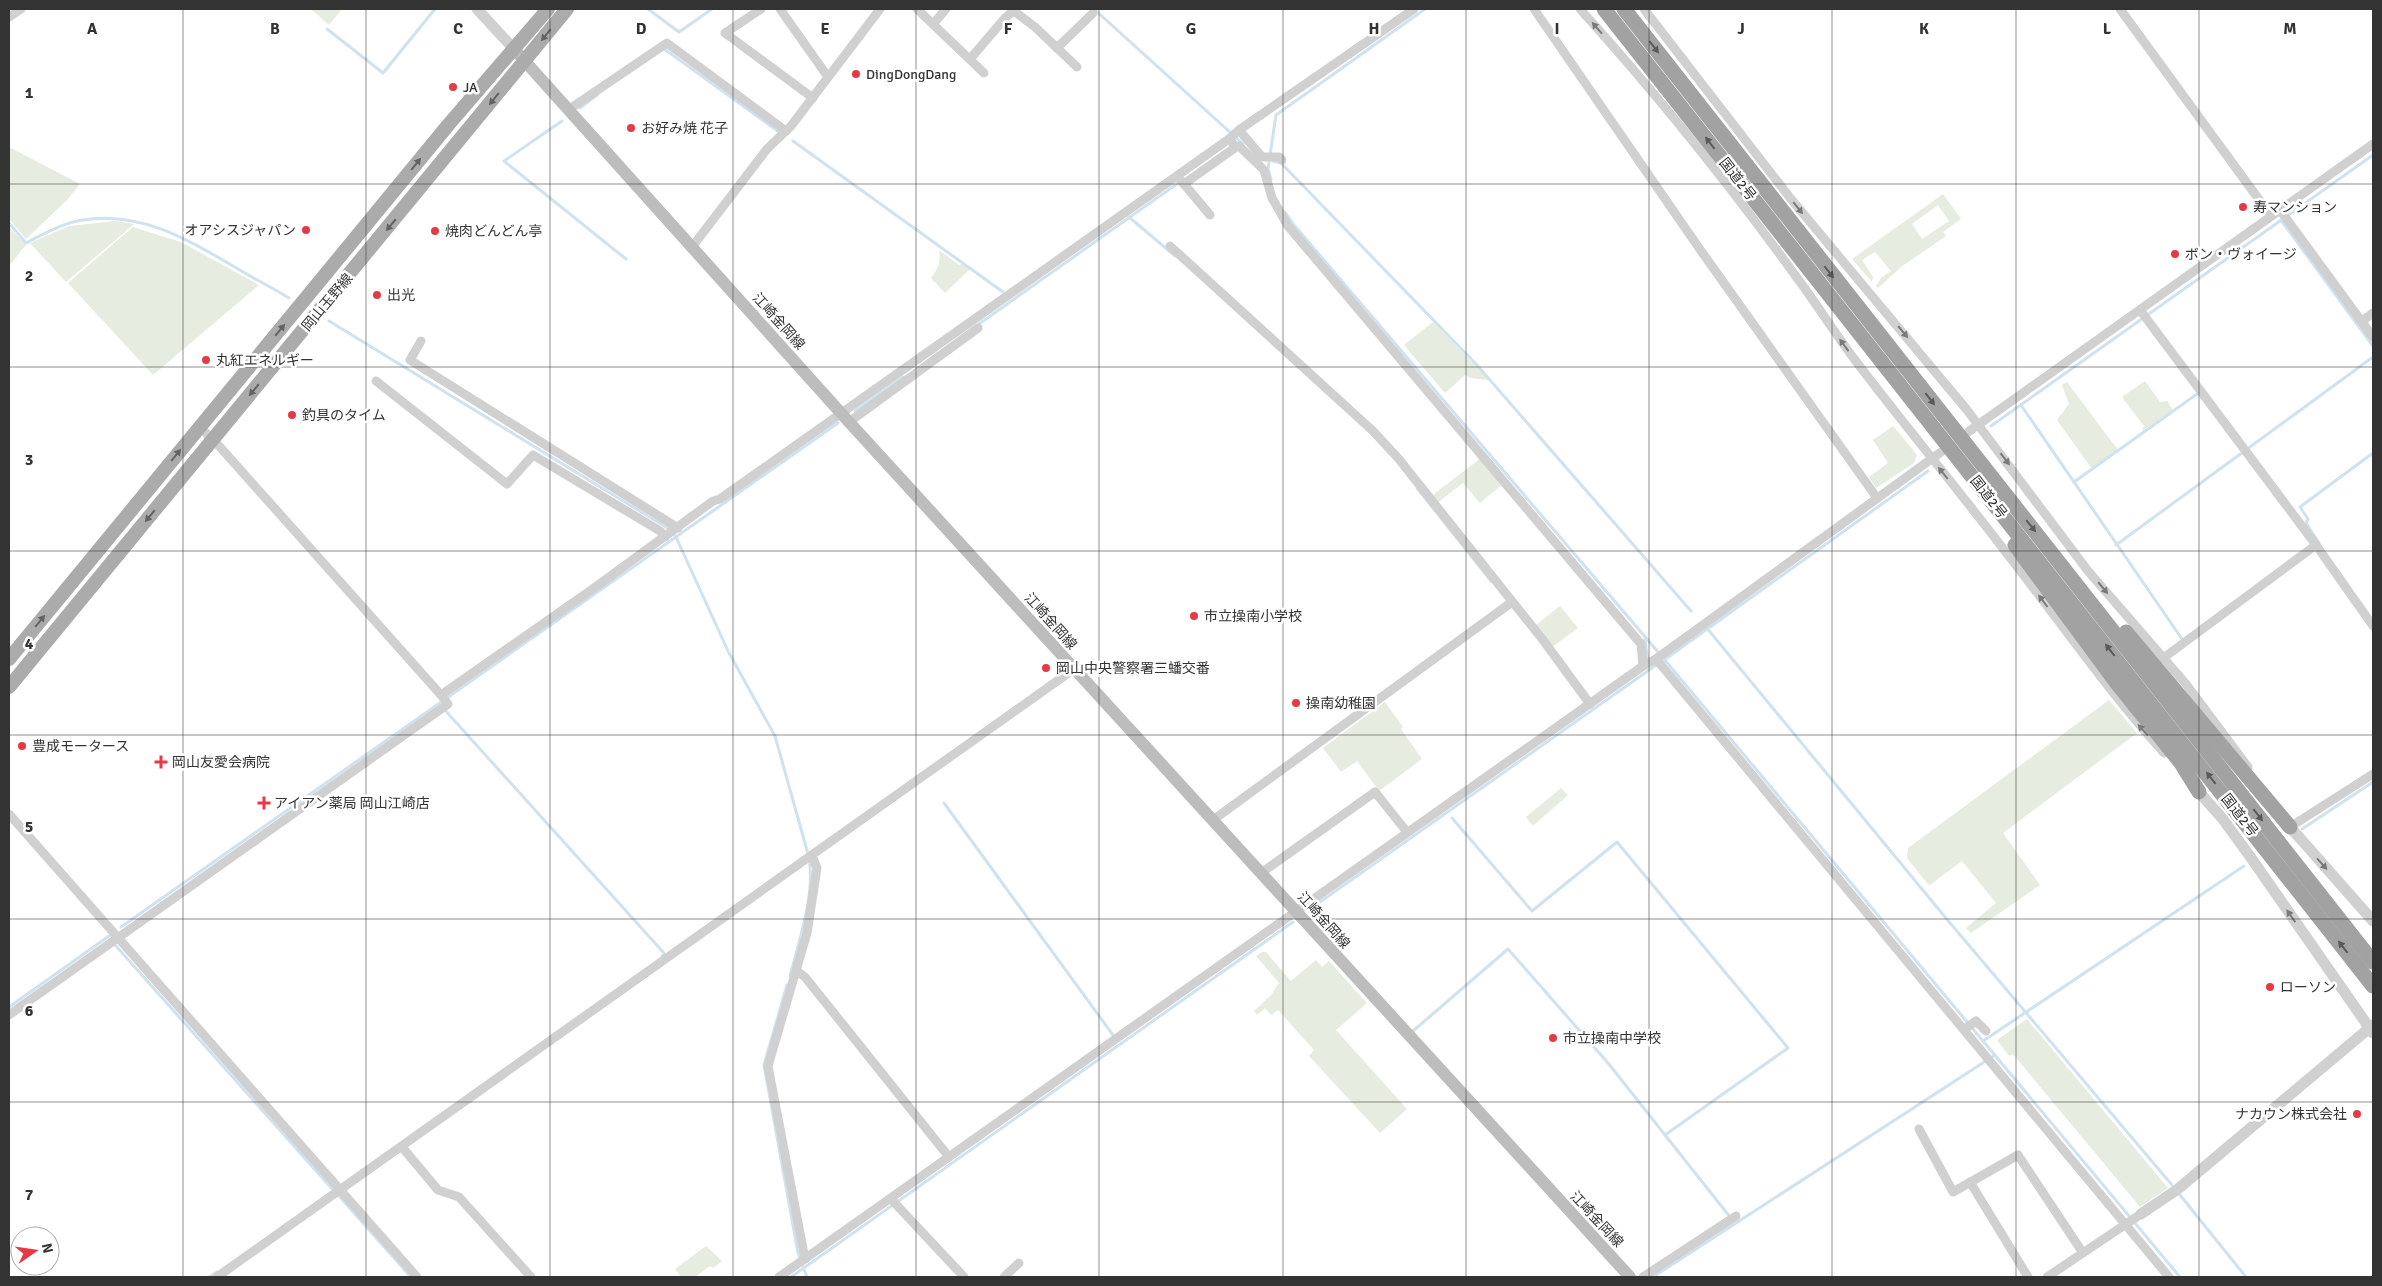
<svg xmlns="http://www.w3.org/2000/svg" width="2382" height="1286" viewBox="0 0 2382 1286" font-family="Signika,'Noto Sans JP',sans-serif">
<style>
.green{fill:#e6ecdf;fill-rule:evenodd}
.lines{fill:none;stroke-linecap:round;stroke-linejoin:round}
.stream{stroke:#cfe2ee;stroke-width:3}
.minor{stroke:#d0d0d0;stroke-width:9}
.tertiary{stroke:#d0d0d0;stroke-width:11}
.secondary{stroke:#bdbdbd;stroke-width:12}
.primary{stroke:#ababab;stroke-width:14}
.trunk{stroke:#a2a2a2;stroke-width:15}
.oneway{fill:#7a7a7a}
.oneway2{fill:#636363}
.oneway3{fill:#5a5a5a}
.grid{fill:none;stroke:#333;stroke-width:1;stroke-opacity:0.55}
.poi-dot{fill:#e63946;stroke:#fff;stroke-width:2}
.labels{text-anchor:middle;stroke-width:5;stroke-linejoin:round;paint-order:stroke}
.poi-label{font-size:14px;fill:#333;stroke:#fff;text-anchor:start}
.street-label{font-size:14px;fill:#333;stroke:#fff}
.grid-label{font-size:16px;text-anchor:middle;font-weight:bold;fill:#333;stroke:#fff;stroke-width:5;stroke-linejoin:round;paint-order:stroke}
</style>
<rect width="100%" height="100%" fill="#fff"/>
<g class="green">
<polygon points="311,9 342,9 329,25"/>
<polygon points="9,147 80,184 68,199 26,239 9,219"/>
<path d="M1943,194L1961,219L1943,232L1946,236L1901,267L1878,288L1876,286L1881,278L1891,271L1875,252L1862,260L1873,277L1872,282L1852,259ZM1938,205L1949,221L1922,239L1912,224Z"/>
<polygon points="115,221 134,224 66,282 30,243 69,226"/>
<polygon points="9,227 26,245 9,266"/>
<polygon points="133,227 181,242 259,285 153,375 68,283"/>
<path d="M939,250L959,265L962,264L970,269L945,293L931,278C938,269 941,262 939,250Z"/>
<polygon points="1433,322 1489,380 1470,378 1465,375 1445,393 1404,345"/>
<polygon points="2145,381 2160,402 2167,401 2173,410 2142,431 2144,426 2122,397"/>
<polygon points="2067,382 2118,450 2092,469 2057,420 2069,404 2062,385"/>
<polygon points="1893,426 1917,455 1914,463 1876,488 1869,477 1888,463 1873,440"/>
<polygon points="1481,458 1503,484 1480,503 1463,483 1437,503 1433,497 1434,494"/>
<polygon points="1560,606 1578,628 1551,648 1535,626"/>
<polygon points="2109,700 2137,733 2003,833 2040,885 1971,933 1966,928 1996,903 1962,861 1930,885 1927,883 1907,858 1908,848"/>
<polygon points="1385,702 1403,727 1401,729 1422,759 1379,791 1357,761 1341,772 1323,748"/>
<polygon points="1561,788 1568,795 1534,825 1531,824 1526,817"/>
<polygon points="1262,952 1266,952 1291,981 1316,960 1322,967 1329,961 1367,1003 1336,1030 1407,1109 1380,1133 1309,1056 1314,1050 1278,1010 1271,1015 1265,1008 1257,1015 1254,1011 1271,995 1279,983 1256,956"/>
<polygon points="2027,1019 2168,1188 2140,1207 2013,1054 2009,1056 1997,1040"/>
<polygon points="706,1246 722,1261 713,1268 710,1266 695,1277 681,1277 675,1269"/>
</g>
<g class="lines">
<g class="stream">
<polyline points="648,9 679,32 712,9"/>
<polyline points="1094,9 1243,144"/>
<polyline points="327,29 383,73 435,9"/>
<polyline points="663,48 779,132"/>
<polyline points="580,108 597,95"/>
<polyline points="562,121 504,161 626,259"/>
<polyline points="793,141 1003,292"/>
<polyline points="1273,161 1281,163 1476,364 1691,611"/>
<polyline points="1271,179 1268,169 1276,115 1425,9"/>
<polyline points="1285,212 1294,225 1664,659 2180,1277"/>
<polyline points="1129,217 1175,256"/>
<polyline points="2281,220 2373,346"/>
<path d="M9,223L26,243C44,234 62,223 83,220C139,211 186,238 233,266C251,277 271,287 289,298"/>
<path d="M329,321L669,529L676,537L728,651L775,736L808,854C817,890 799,941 790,976"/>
<polyline points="976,326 1181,181"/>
<polyline points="2021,405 2182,639"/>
<polyline points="855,411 903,377"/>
<polyline points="1991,426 2373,155"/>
<polyline points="2074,482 2197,394"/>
<polyline points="1417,488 1491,581"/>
<polyline points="2319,543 2306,523 2308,519 2300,507 2373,453"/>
<polyline points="2116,545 2373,357"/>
<polyline points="1706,627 1945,917 2172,1185"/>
<polyline points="1645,639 1648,663"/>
<polyline points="1664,660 1928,471"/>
<polyline points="443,708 663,952 665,954 662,956"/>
<polyline points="944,803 1113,1035"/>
<polyline points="1452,818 1532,911 1617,842 1788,1048 1665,1135"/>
<polyline points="2302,829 2373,782"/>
<polyline points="1310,909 1659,663"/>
<polyline points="121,927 838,423"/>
<polyline points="116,946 334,1191"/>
<polyline points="787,985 764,1065 798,1253 807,1277"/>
<polyline points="9,1007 109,936"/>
<polyline points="1413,1031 1508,949 1608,1063 1730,1217"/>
<polyline points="1983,1041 2244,866"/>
<polyline points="2180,1195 2246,1277"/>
<polyline points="339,1196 411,1277"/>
<polyline points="209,1277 217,1272"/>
<polyline points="791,1277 1293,922"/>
<polyline points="1653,1277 1995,1055"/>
</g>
<g class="minor">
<polyline points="761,9 725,33 813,98"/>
<polyline points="780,9 828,77"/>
<polyline points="917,9 984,73"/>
<polyline points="1011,9 1035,27 1077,67"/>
<polyline points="1534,9 1699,248 1877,498"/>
<path d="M1580,9C1656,93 1728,183 1795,275C1816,303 1834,332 1855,360C1905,426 1958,489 2008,555C2060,621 2107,690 2164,753"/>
<polyline points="1644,9 1791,199 1967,410 2088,571 2186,684 2248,767"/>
<polyline points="2120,9 2271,216"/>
<polyline points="9,17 21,9"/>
<polyline points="933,24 946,9"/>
<polyline points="1057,48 1093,13"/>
<polyline points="970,59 1006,17 1016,9"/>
<polyline points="568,110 667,43 786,131"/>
<polyline points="1239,130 1262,157 1279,157 1282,160"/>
<polyline points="1229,139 1236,147 1239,146 1264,170 1272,198 1288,226 1641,644 1643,666"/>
<polyline points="2373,144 2280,210 2373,337"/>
<polyline points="1177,176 1184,184 1236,147"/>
<polyline points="1184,184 1210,215"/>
<polyline points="1170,246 1373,431 1398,458 1543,640 1590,704"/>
<polyline points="692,247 767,149 791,126 880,9"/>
<polyline points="2140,310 2316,545 2373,626"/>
<polyline points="2362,321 2373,313"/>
<polyline points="421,341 410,360 678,528"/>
<polyline points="376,381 507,484 533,455 660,531 665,537"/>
<polyline points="849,422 978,328"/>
<polyline points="200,427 220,447 441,695"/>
<polyline points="1968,432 2280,210"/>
<polyline points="1656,659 2169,1277"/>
<polyline points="2162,659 2316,545"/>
<polyline points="9,814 417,1277"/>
<polyline points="1213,820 1512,602"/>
<polyline points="2288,825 2290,827 2373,774"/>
<polyline points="1261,873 1375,792 1407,832"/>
<polyline points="797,971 805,977 949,1157"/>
<path d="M9,1015L448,704L441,695L597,586L713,501L720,499C889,378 1060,260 1229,139L1239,130L1414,9"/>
<polyline points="1965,1029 1976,1021 1986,1031"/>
<polyline points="1919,1129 1953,1192 2018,1155 2083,1253"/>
<polyline points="402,1147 438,1190 459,1197 531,1277"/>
<polyline points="1970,1182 2028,1277"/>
<polyline points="891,1199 964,1277"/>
<polyline points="805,1259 768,1066 807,933 817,868 812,856"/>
<polyline points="217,1277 1074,669"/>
<polyline points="779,1277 1643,666 1656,659 1941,452"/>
<polyline points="1004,1277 1019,1263"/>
<polyline points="1643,1277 1736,1216"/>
<polyline points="2047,1277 2141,1214"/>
</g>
<g class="tertiary">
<polyline points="477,9 513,48"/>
<polyline points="2199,792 2222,818 2249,855 2373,1033"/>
<polyline points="2290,827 2373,921"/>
<polyline points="2141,1214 2178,1189 2373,1025"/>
</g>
<polyline class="secondary" points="513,48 849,422 1630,1277"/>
<g class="primary">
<polyline points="9,659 449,124 548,9"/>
<polyline points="9,687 567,9"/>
</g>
<g class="trunk">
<polyline points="1604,9 2373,986"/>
<polyline points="1624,9 2373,962"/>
<polyline points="2015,545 2116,682 2181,763 2199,792"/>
<polyline points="2126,632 2290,827"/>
</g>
</g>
<defs><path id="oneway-solid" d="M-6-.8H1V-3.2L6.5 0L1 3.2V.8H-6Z" transform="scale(1.25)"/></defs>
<g class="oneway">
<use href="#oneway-solid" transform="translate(1597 28) rotate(-131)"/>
<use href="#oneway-solid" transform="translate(1798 208) rotate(51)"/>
<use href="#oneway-solid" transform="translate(1903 332) rotate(50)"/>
<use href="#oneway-solid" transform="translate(1844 345) rotate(-126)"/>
<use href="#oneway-solid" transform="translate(2005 459) rotate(52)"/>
<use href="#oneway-solid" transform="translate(1943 473) rotate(-129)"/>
<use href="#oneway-solid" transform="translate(2103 588) rotate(50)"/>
<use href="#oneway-solid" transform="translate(2043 601) rotate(-127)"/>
<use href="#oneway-solid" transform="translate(2143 730) rotate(-132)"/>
<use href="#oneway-solid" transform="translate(2322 864) rotate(48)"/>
<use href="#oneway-solid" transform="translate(2291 916) rotate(-125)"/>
</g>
<g class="oneway2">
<use href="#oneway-solid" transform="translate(546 35) rotate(129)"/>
<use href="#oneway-solid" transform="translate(494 99) rotate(129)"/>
<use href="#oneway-solid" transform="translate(416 164) rotate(-51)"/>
<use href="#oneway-solid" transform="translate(391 225) rotate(130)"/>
<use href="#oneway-solid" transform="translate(280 330) rotate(-51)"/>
<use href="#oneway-solid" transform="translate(254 390) rotate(130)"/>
<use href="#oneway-solid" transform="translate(176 455) rotate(-51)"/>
<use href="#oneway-solid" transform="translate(150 516) rotate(130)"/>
<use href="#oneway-solid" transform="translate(40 621) rotate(-51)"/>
</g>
<g class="oneway3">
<use href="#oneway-solid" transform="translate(1654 47) rotate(52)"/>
<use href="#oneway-solid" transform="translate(1710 143) rotate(-128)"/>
<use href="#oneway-solid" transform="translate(1829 272) rotate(52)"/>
<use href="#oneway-solid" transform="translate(1930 399) rotate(52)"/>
<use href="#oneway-solid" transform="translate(2031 526) rotate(51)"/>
<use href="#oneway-solid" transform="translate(2110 650) rotate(-128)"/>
<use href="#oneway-solid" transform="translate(2211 778) rotate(-128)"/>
<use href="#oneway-solid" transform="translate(2258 815) rotate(52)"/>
<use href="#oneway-solid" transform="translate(2343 947) rotate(-128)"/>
</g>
<path class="grid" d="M183,9V1277M366,9V1277M550,9V1277M733,9V1277M916,9V1277M1099,9V1277M1283,9V1277M1466,9V1277M1649,9V1277M1832,9V1277M2016,9V1277M2199,9V1277M9,184H2373M9,367H2373M9,551H2373M9,735H2373M9,919H2373M9,1102H2373"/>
<g class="poi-dot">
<circle cx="856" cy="74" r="5"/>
<circle cx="453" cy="87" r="5"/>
<circle cx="631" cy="128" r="5"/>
<circle cx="2243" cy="207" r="5"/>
<circle cx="306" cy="230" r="5"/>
<circle cx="435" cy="231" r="5"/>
<circle cx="2175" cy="254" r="5"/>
<circle cx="377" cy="295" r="5"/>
<circle cx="206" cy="360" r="5"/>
<circle cx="292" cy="415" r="5"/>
<circle cx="1194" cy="616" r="5"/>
<circle cx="1046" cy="668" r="5"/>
<circle cx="1296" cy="703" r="5"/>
<circle cx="22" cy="746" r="5"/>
<path d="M158.5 754.5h5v5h5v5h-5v5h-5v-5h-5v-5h5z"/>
<path d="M261.5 795.5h5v5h5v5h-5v5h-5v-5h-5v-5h5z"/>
<circle cx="2270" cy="987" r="5"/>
<circle cx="1553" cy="1038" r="5"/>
<circle cx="2357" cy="1114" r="5"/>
</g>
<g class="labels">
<g class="poi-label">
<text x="866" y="79">DingDongDang</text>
<text x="463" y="92">JA</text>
<text x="641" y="133">お好み焼 花子</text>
<text x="2253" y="212">寿マンション</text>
<text x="296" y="235" text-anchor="end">オアシスジャパン</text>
<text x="445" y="236">焼肉どんどん亭</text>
<text x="2185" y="259">ボン・ヴォイージ</text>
<text x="387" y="300">出光</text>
<text x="216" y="365">丸紅エネルギー</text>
<text x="302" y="420">釣具のタイム</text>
<text x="1204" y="621">市立操南小学校</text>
<text x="1056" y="673">岡山中央警察署三蟠交番</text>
<text x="1306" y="708">操南幼稚園</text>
<text x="32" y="751">豊成モータース</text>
<text x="172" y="767">岡山友愛会病院</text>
<text x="274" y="808">アイアン薬局 岡山江崎店</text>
<text x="2280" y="992">ローソン</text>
<text x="1563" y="1043">市立操南中学校</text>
<text x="2347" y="1119" text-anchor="end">ナカウン株式会社</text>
</g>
<g class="street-label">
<text transform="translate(1738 179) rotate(52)" y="5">国道2号</text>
<text transform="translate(327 302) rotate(-50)" y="5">岡山玉野線</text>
<text transform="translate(779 321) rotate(48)" y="5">江崎金岡線</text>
<text transform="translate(1989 497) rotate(52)" y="5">国道2号</text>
<text transform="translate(1051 621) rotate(48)" y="5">江崎金岡線</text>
<text transform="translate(2240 815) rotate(52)" y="5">国道2号</text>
<text transform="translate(1324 920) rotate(48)" y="5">江崎金岡線</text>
<text transform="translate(1597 1219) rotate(47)" y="5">江崎金岡線</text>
</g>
</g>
<g class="grid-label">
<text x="92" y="34">A</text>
<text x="275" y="34">B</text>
<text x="458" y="34">C</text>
<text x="641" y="34">D</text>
<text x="825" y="34">E</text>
<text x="1008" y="34">F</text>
<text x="1191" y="34">G</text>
<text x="1374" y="34">H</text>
<text x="1557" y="34">I</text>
<text x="1741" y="34">J</text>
<text x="1924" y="34">K</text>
<text x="2107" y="34">L</text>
<text x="2290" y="34">M</text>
<text x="29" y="98">1</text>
<text x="29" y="281">2</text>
<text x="29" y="465">3</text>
<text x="29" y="649">4</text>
<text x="29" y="832">5</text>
<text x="29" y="1016">6</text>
<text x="29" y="1200">7</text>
</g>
<rect width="2382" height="1286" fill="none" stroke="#333333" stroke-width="20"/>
<g transform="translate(35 1251) rotate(77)"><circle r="24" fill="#ffffff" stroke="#adadad"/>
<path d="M0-4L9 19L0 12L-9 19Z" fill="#e63946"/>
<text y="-8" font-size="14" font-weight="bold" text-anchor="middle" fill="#333333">N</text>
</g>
</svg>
